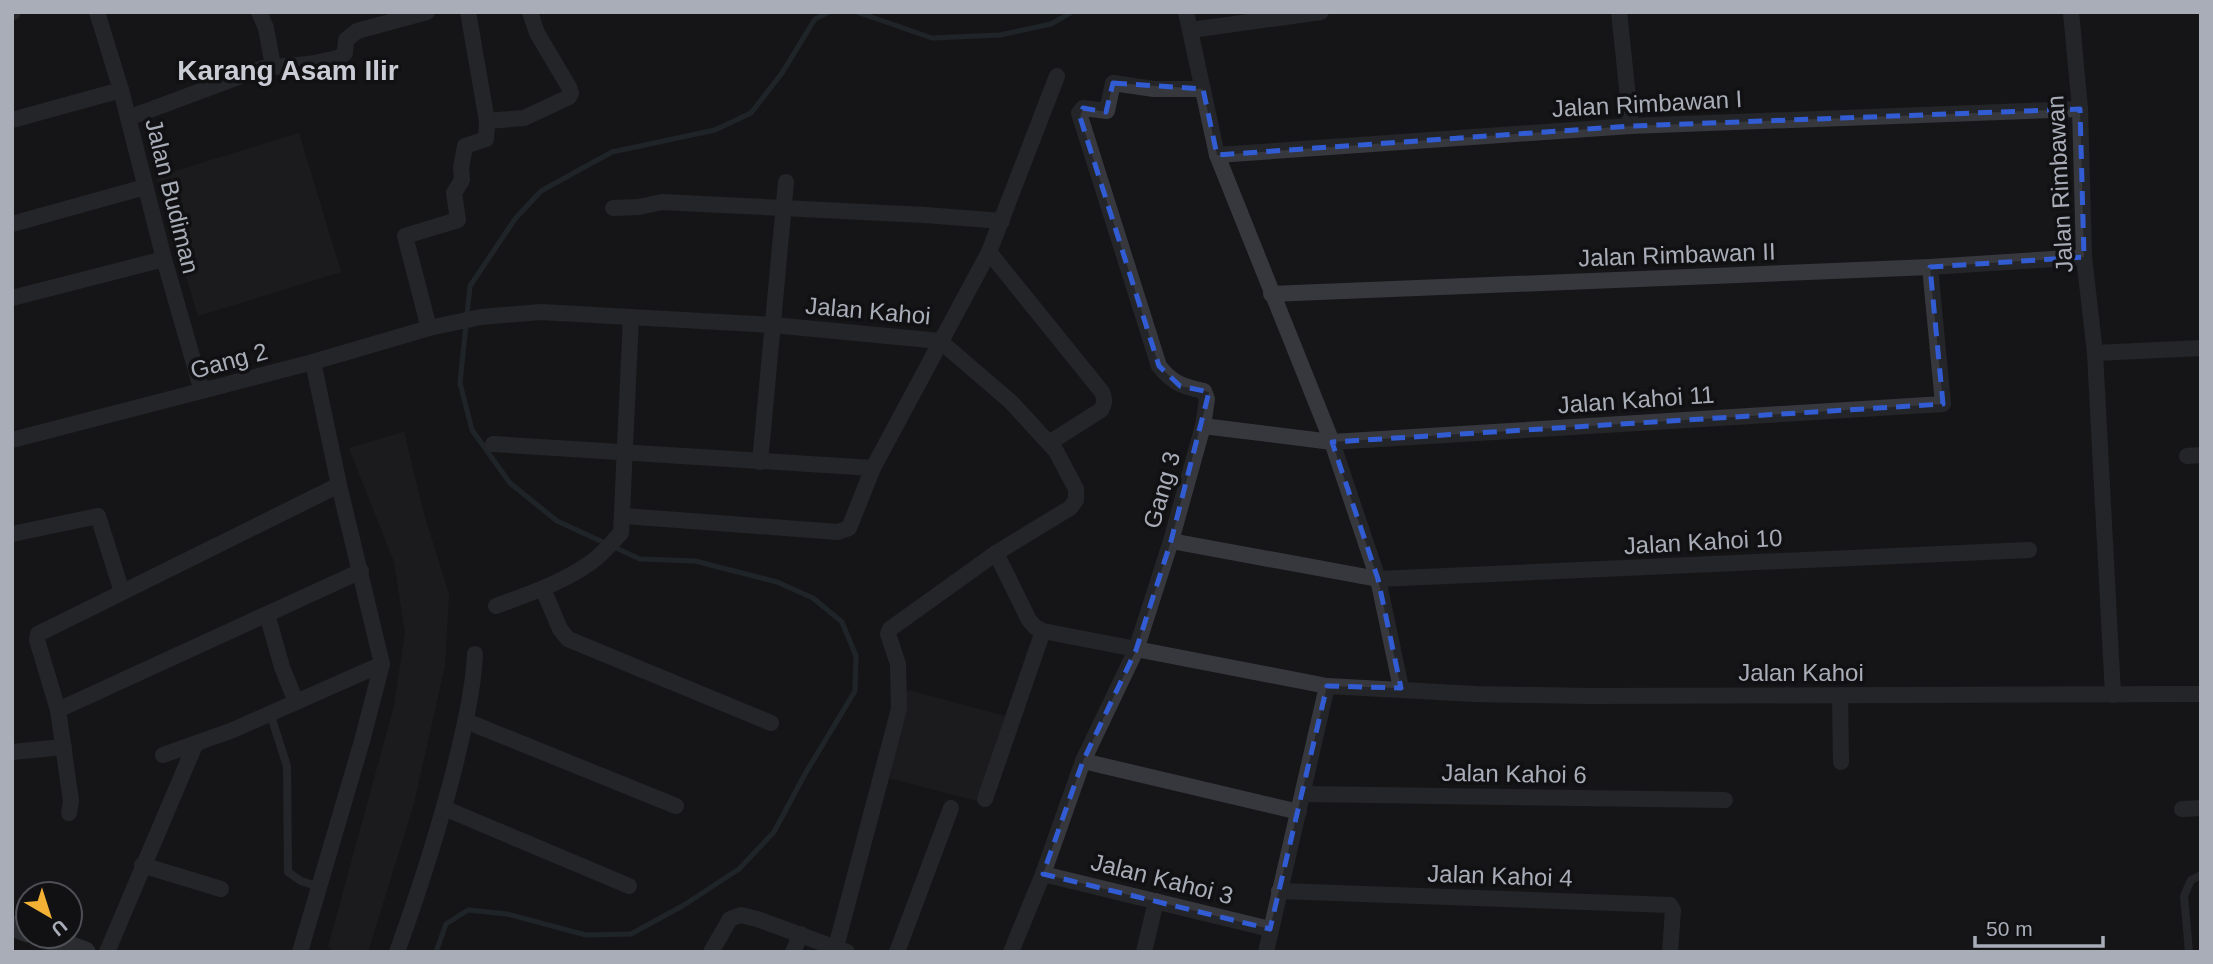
<svg xmlns="http://www.w3.org/2000/svg" width="2213" height="964" viewBox="0 0 2213 964" font-family="Arial,sans-serif">
<style>
.built{fill:#222225}
.lines{fill:none;stroke-linecap:round;stroke-linejoin:round}
.stream{stroke:#2c353c;stroke-width:5}
.lane{stroke:#37383d;stroke-width:8}
.street{stroke:#37383d;stroke-width:16}
.secondary{stroke:#45474d;stroke-width:21}
.marked{fill:none;stroke:#325cd3;stroke-width:5;stroke-dasharray:14 9;stroke-linejoin:round}
.labels{text-anchor:middle;stroke-width:7;stroke-linejoin:round;paint-order:stroke}
.street-label{font-size:24px;fill:#a8adb8;stroke:#111113}
.quarter-label{font-size:28px;font-weight:bold;fill:#c9ccd4;stroke:#111113}
</style>
<rect width="100%" height="100%" fill="#161618"/>
<g class="built">
<polygon points="299,133 341,272 198,316 156,177"/>
<polygon points="404,432 424,514 449,594 445,665 414,803 368,952 336,952 328,947 394,706 405,633 394,562 349,448"/>
<polygon points="904,689 1005,716 978,801 884,777"/>
</g>
<g class="lines">
<g class="stream">
<polyline points="857,12 932,38 1000,35 1051,24 1072,12"/>
<polyline points="436,952 446,924 468,910 507,914 586,935 631,934 684,905 739,869 774,832 805,774 855,691 856,656 842,622 813,598 777,582 695,561 640,559 557,521 510,483 472,430 460,383 470,286 515,219 541,191 612,152 715,130 751,113 782,73 815,19 829,12"/>
</g>
<g class="lane">
<polyline points="270,713 287,766 288,872 301,881 319,887"/>
<polyline points="2189,952 2184,896 2191,880 2201,875"/>
</g>
<g class="street">
<polyline points="12,12 13,12"/>
<polyline points="97,12 121,90 164,259 202,391"/>
<polyline points="259,12 266,28 273,66"/>
<polyline points="1186,12 1217,155 1332,442 1378,579 1401,688"/>
<polyline points="1619,12 1631,126"/>
<polyline points="2071,12 2080,109 2084,257 2095,353 2113,695"/>
<polyline points="1191,30 1321,12"/>
<polyline points="128,118 263,68 309,64 338,58 345,53 346,40 357,31 427,12"/>
<polyline points="12,120 121,90"/>
<polyline points="487,121 524,118 569,97 571,93 569,87 537,33 530,12"/>
<polyline points="1217,155 1631,126 2080,109"/>
<polyline points="613,208 639,207 662,202 925,215 1002,221"/>
<polyline points="12,224 145,187"/>
<path d="M989,252L1102,392C1105,399 1105,403 1101,410L1049,443"/>
<polyline points="1271,294 1930,267 2084,257"/>
<polyline points="12,298 164,259"/>
<polyline points="429,328 405,236 458,220 454,193 462,180 461,168 465,146 486,139 487,121 468,12"/>
<polyline points="2095,353 2201,348"/>
<polyline points="1203,426 1332,442 1943,404 1930,267"/>
<polyline points="12,440 313,362 429,328 481,317 541,312 773,325 940,341 1011,402 1056,451 1076,489 1076,500 1070,508 996,553 890,629 888,634 898,664 899,709 836,947"/>
<polyline points="493,444 873,468"/>
<polyline points="2187,456 2201,455"/>
<polyline points="760,462 786,182"/>
<polyline points="624,516 838,532 849,528 873,468 989,252 1057,76"/>
<polyline points="12,534 98,516 122,592"/>
<polyline points="1171,541 1378,579 2029,550"/>
<polyline points="996,553 1029,620 1035,627 1043,631 1327,686 1476,694 1589,696 2201,694"/>
<polyline points="543,589 560,629 568,639 771,723"/>
<path d="M496,606C528,594 562,583 590,563C602,555 611,543 621,533L631,317"/>
<polyline points="267,614 282,667 296,702"/>
<polyline points="1840,695 1841,762"/>
<polyline points="58,710 361,571"/>
<polyline points="466,721 676,806"/>
<polyline points="12,752 64,747"/>
<polyline points="163,755 233,730 382,664"/>
<polyline points="1083,761 1299,812"/>
<polyline points="1303,794 1725,800"/>
<polyline points="985,799 1043,631"/>
<polyline points="444,808 629,886"/>
<polyline points="2182,809 2201,808"/>
<polyline points="69,813 71,801 58,710 37,640 38,634 339,485"/>
<polyline points="142,865 221,889"/>
<polyline points="1043,874 1270,929"/>
<polyline points="1279,891 1670,905 1673,910 1670,952"/>
<polyline points="107,952 195,745"/>
<polyline points="300,952 362,741 382,664 339,485 313,362"/>
<path d="M397,952C419,891 439,829 455,766C464,728 473,693 475,654"/>
<polyline points="711,952 730,919 741,915 757,919 847,952"/>
<polyline points="793,952 801,934"/>
<polyline points="897,952 951,808"/>
<path d="M1011,952L1043,874L1083,761L1136,650L1171,541L1203,426L1207,399L1204,391C1184,387 1172,383 1159,366L1079,113L1083,108L1107,111L1113,83L1154,89H1203"/>
<polyline points="1144,952 1156,901"/>
<polyline points="1266,952 1327,686"/>
</g>
<g class="secondary">
<polyline points="12,926 28,932"/>
<polyline points="40,936 85,952"/>
</g>
</g>
<path d="M0 0H2213V964H0ZM1113,83L1203,89L1217,155L1631,126L2080,109L2084,257L1930,267L1943,404L1332,442L1378,579L1401,688L1327,686L1270,929L1043,874L1083,761L1136,650L1171,541L1209,392L1180,386L1159,366L1080,117L1083,108L1106,112Z" fill="#161618" fill-opacity=".55" fill-rule="evenodd"/>
<path class="marked" d="M1113,83L1203,89L1217,155L1631,126L2080,109L2084,257L1930,267L1943,404L1332,442L1378,579L1401,688L1327,686L1270,929L1043,874L1083,761L1136,650L1171,541L1209,392L1180,386L1159,366L1080,117L1083,108L1106,112Z"/>
<g class="labels">
<g class="street-label">
<text transform="translate(1647 104) rotate(-3)" y="8">Jalan Rimbawan I</text>
<text transform="translate(2060 184) rotate(-93)" y="8">Jalan Rimbawan</text>
<text transform="translate(172 196) rotate(76)" y="8">Jalan Budiman</text>
<text transform="translate(1677 255) rotate(-2)" y="8">Jalan Rimbawan II</text>
<text transform="translate(868 311) rotate(5)" y="8">Jalan Kahoi</text>
<text transform="translate(229 361) rotate(-15)" y="8">Gang 2</text>
<text transform="translate(1636 400) rotate(-4)" y="8">Jalan Kahoi 11</text>
<text transform="translate(1162 490) rotate(-74)" y="8">Gang 3</text>
<text transform="translate(1703 542) rotate(-3)" y="8">Jalan Kahoi 10</text>
<text x="1801" y="681">Jalan Kahoi</text>
<text transform="translate(1514 774) rotate(1)" y="8">Jalan Kahoi 6</text>
<text transform="translate(1500 876) rotate(2)" y="8">Jalan Kahoi 4</text>
<text transform="translate(1162 879) rotate(14)" y="8">Jalan Kahoi 3</text>
</g>
<g class="quarter-label">
<text x="288" y="80">Karang Asam Ilir</text>
</g>
</g>
<rect width="2213" height="964" fill="none" stroke="#a8adb8" stroke-width="28"/>
<g transform="translate(49 915) rotate(141)"><circle r="33" fill="#111113" stroke="#4d4f55" stroke-width="2"/>
<path d="M0-5L12 26L0 18L-12 26Z" fill="#f2b134"/>
<text y="-10" font-size="19" font-weight="bold" text-anchor="middle" fill="#a8adb8">U</text>
</g>
<path d="M1975 936v10h128v-10" fill="none" stroke="#a8adb8" stroke-width="3.5"/>
<text x="1986" y="936" font-size="21" fill="#a8adb8" stroke="#111113" stroke-width="5" paint-order="stroke">50 m</text>
</svg>
